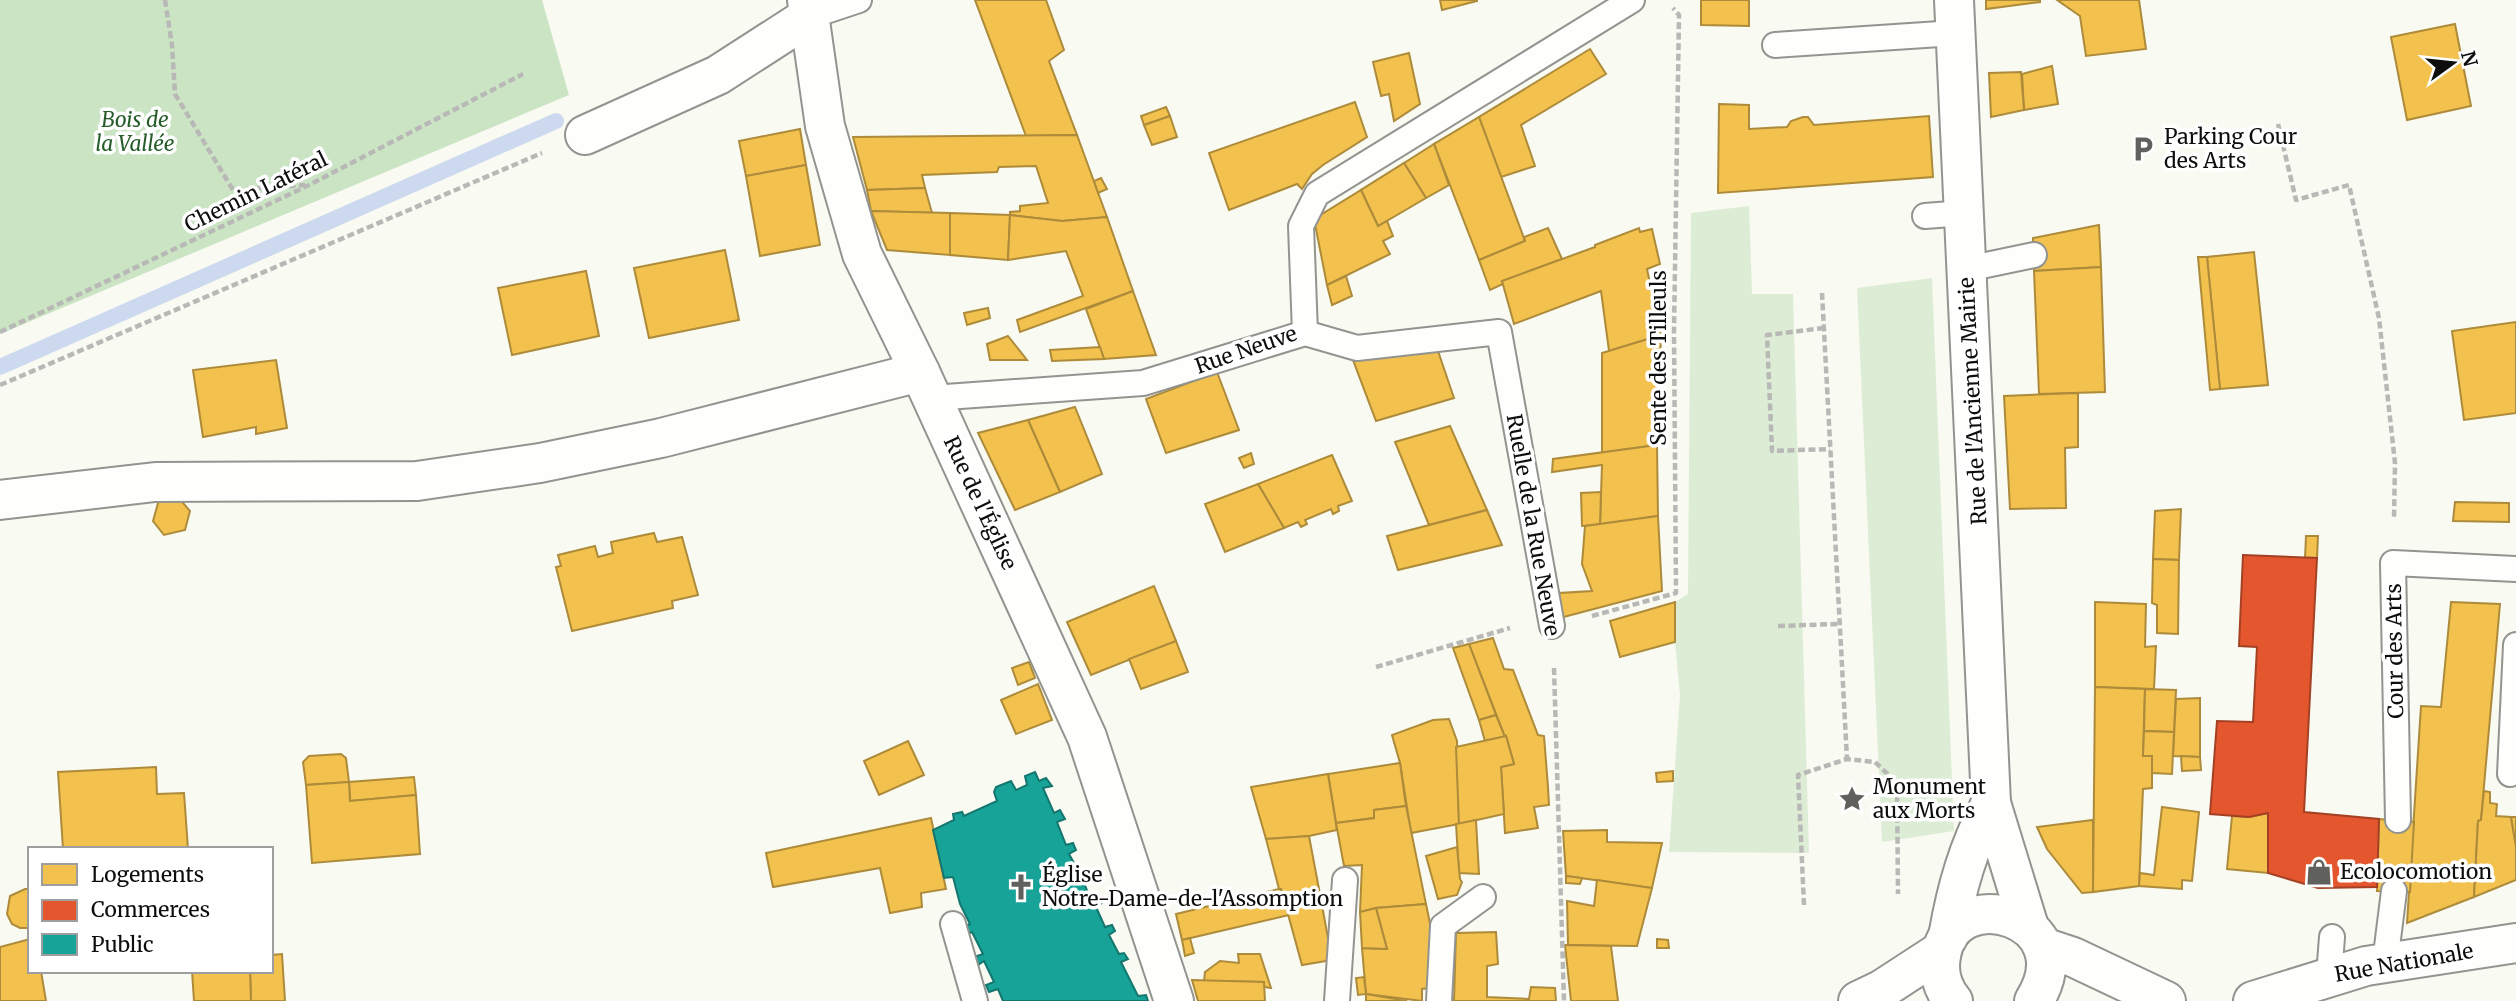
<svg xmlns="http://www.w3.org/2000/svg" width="2516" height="1001" viewBox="0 0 2516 1001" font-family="Merriweather,serif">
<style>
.green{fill:#ddedd5}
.forest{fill:#cbe4c4}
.homes{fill:#f2c14e;stroke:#ad8b3a;stroke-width:2}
.shops{fill:#e4572e;stroke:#a44124;stroke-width:2}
.public{fill:#17a398;stroke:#14766e;stroke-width:2}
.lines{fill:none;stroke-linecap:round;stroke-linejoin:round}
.stream{stroke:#cdd9ef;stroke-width:16}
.service-casing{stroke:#939490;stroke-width:28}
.minor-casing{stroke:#939490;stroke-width:42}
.tertiary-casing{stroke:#939490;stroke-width:42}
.path{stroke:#b8b8b6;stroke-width:4.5;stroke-dasharray:7 3.5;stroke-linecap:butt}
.service{stroke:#fefefd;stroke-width:24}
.minor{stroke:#fefefd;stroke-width:38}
.tertiary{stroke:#fefefd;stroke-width:38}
.labels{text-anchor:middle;stroke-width:7;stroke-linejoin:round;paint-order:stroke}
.park-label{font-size:21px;font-style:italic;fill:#265d2a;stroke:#fff}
.poi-label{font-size:21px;fill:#0d0d0d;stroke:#fff;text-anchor:start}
.street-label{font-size:21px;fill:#0d0d0d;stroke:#fff}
</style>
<rect width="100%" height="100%" fill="#f9faf2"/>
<g class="green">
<polygon points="1749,206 1752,294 1793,294 1809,853 1669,852 1680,695 1675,642 1675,602 1688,594 1691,213"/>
<polygon points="1932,278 1954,831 1882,842 1857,288"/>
</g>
<polygon class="forest" points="0,0 542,0 569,95 0,334"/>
<g class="homes">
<polygon points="975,0 1046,0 1064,50 1049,61 1077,135 1026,136"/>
<polygon points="1440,0 1477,0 1477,1 1442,10"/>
<polygon points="1701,0 1749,0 1749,26 1701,25"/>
<polygon points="1986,0 2040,0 2040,2 1986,9"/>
<polygon points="2057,0 2139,0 2146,49 2086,56 2080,16"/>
<polygon points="2455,24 2471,106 2407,120 2391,37"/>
<polygon points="1590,49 1606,74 1521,125 1535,166 1501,177 1479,117"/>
<polygon points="1409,53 1420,104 1394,121 1389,94 1381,96 1373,62"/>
<polygon points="2052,66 2058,104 2024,110 2022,74"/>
<polygon points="2021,72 2024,110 1991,117 1989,73"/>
<polygon points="1355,102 1367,137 1323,165 1312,174 1302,189 1297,184 1229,210 1209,153"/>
<polygon points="1719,104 1749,105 1749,129 1787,127 1791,121 1803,117 1808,117 1814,125 1929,116 1933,177 1718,193"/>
<polygon points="1166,107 1170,116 1144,125 1141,116"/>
<polygon points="1170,116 1177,137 1152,145 1144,125"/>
<polygon points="1479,117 1525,241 1479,260 1434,144"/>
<polygon points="800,129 806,165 746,176 739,141"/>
<polygon points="1077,135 1107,217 1062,221 1010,215 1010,212 1020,211 1020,206 1048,203 1036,166 999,167 997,172 922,175 925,188 867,190 853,137"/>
<polygon points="1434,144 1449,185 1426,198 1404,163"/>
<polygon points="1404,163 1426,198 1378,226 1361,190"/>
<polygon points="806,165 820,245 760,256 746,176"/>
<polygon points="1101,178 1107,189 1098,193 1094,181"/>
<polygon points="925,188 932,213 871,211 867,190"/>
<polygon points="1361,190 1378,226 1387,221 1393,236 1383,241 1390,254 1327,285 1314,219"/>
<polygon points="871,211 950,213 950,255 887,250"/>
<polygon points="950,213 1010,215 1008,260 950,255"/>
<polygon points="1010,215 1062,221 1107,217 1133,291 1020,332 1017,320 1083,296 1066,251 1008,260"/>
<polygon points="2099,225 2101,267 2034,271 2033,238"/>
<polygon points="1548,228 1562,259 1502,281 1503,284 1490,290 1479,260 1525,241 1524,237"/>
<polygon points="1639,228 1640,232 1652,229 1660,264 1647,269 1661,335 1609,351 1601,291 1514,324 1502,281 1595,247 1595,245"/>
<polygon points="725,250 739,320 649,338 634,268"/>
<polygon points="2254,252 2268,385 2220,389 2207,257"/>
<polygon points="2198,257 2207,257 2220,389 2210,390"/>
<polygon points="2101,267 2105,392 2039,394 2034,271"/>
<polygon points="586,271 599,336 512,355 498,288"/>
<polygon points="1346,276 1352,296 1332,305 1327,285"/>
<polygon points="1133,291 1156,355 1104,359 1086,309"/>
<polygon points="988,308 990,318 967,325 964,313"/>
<polygon points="2516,322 2516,413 2464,420 2452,331"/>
<polygon points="1661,335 1657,445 1602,453 1602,353"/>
<polygon points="1008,336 1027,360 990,360 987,344"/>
<polygon points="1100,347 1104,359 1052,361 1050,350"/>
<polygon points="1437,348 1454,398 1376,421 1353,360"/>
<polygon points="276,360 287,428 256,434 256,427 203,437 193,370"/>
<polygon points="1217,372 1239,430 1166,453 1146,399"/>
<polygon points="2078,393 2078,447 2065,448 2066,508 2010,509 2004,396"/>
<polygon points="1075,407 1102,474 1060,492 1028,420"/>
<polygon points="1028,420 1060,492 1015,510 978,433"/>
<polygon points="1450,426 1487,510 1429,525 1395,442"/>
<polygon points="1657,445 1658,516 1600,525 1602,465 1552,472 1553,459"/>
<polygon points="1251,453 1254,464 1244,468 1239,458"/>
<polygon points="1332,455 1352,501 1338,506 1339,511 1333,514 1331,509 1305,520 1307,524 1301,527 1298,522 1284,528 1258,484"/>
<polygon points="1258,484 1284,528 1225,552 1205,504"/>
<polygon points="1601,492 1600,525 1582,526 1581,493"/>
<polygon points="160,496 177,496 190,511 185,530 164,535 153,521"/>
<polygon points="2455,502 2509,503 2509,522 2453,521"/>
<polygon points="2181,509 2179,560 2153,559 2155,511"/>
<polygon points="1487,510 1502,545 1398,570 1387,536"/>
<polygon points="1658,516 1662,591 1560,618 1559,593 1592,591 1582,564 1585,526"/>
<polygon points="654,533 657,542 682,537 698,595 672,601 673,608 572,631 556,567 561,566 558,555 595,546 598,557 613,553 611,542"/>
<polygon points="2306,536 2318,536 2317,558 2305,558"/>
<polygon points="2153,559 2179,560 2178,634 2157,633 2157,605 2152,603"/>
<polygon points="1154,586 1176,641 1091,675 1067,622"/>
<polygon points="1675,602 1675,642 1620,657 1610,621"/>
<polygon points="2095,602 2146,604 2145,647 2156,646 2154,689 2095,687"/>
<polygon points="2451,602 2500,604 2481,820 2478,821 2474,897 2407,923 2421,706 2441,707"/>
<polygon points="1493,638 1504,669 1513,670 1538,735 1544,736 1548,787 1549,805 1534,807 1538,828 1505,833 1501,767 1514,764 1506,736 1505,737 1469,644"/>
<polygon points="1176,641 1188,672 1141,689 1129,659"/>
<polygon points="1469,644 1496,715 1479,720 1453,648"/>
<polygon points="1029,662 1035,678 1018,685 1012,668"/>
<polygon points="1038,684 1052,720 1016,734 1001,700"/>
<polygon points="2095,687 2145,689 2143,756 2152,756 2152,788 2143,789 2139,886 2093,892"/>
<polygon points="2145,689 2176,690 2174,732 2144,731"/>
<polygon points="2200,698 2200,757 2173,756 2176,699"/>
<polygon points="1496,715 1505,737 1485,741 1479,720"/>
<polygon points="1449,719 1457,741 1459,824 1411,833 1400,763 1392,735 1433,720"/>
<polygon points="2144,731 2174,732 2172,774 2152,773 2152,756 2143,756"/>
<polygon points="1506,736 1514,764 1501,767 1504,814 1459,824 1456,747"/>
<polygon points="908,741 924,775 879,795 864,761"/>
<polygon points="341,754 346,758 349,782 306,785 303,762 309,756"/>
<polygon points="2181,756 2200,757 2201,770 2182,771"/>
<polygon points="1400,763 1406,806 1374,810 1374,818 1336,823 1328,774"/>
<polygon points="156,767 157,794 184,793 188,849 63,849 58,772"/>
<polygon points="1673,771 1673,781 1657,782 1656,773"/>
<polygon points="1328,774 1337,830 1309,836 1266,839 1251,787"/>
<polygon points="414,777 416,795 350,801 349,782"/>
<polygon points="349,782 350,801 416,795 420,854 312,863 306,785"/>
<polygon points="2484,791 2490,792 2490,803 2497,804 2496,816 2511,817 2516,846 2516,880 2474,897 2478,821 2481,820"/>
<polygon points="1406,806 1426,904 1376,908 1360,912 1362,865 1344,866 1336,823 1374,818 1374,810"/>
<polygon points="2162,807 2199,812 2192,881 2182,880 2182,889 2139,886 2140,873 2154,875"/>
<polygon points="2268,813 2268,873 2227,869 2232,816 2249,817"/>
<polygon points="2511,817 2516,817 2516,846"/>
<polygon points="931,818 946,889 921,893 922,907 890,913 880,868 773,887 766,853"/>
<polygon points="2379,819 2414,822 2410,892 2377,891"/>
<polygon points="1476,820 1479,874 1459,873 1456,824"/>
<polygon points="2093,820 2093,892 2082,893 2047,849 2037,827"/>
<polygon points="1607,830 1607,842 1662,843 1652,888 1566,876 1563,831"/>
<polygon points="1309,836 1319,889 1283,896 1281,889 1279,889 1266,839"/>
<polygon points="1457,847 1460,879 1462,882 1457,895 1438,899 1426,856"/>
<polygon points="1566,876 1582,878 1580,884 1566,883"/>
<polygon points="1597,880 1652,888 1637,946 1568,945 1567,901 1594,906"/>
<polygon points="25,889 30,889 30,928 20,928 12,924 7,914 10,896"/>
<polygon points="1279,889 1281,889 1289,915 1182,940 1176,914"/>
<polygon points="1319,889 1332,960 1302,965 1283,896"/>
<polygon points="1426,904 1436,953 1430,988 1422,989 1422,1001 1366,994 1362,948 1387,949 1376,908"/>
<polygon points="1376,908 1387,949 1362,948 1360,912"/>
<polygon points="1496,932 1498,964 1487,966 1487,997 1529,999 1531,987 1555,988 1556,1001 1454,1001 1456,933"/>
<polygon points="1190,938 1194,953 1185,956 1182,940"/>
<polygon points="30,939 30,971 41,971 46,1001 0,1001 0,947"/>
<polygon points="1657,939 1668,940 1669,948 1657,948"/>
<polygon points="1565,945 1611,946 1618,1001 1571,1001"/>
<polygon points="282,954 285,1001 251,1001 250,971 271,971 271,955"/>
<polygon points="1238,954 1260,954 1271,988 1264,987 1264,982 1204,981 1205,972 1220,961 1239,963"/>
<polygon points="192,971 250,971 251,1001 194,1001"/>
<polygon points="1364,977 1366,994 1358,995 1356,978"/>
<polygon points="1192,980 1264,982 1265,1001 1198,1001"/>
<polygon points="1366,994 1407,1001 1366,1001"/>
</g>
<polygon class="shops" points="2243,555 2317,558 2304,812 2379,819 2377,887 2318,888 2268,873 2268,813 2249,817 2210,814 2217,721 2253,722 2257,647 2239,646"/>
<polygon class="public" points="1035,772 1039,781 1046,778 1052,786 1043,788 1054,813 1060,810 1065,819 1057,822 1066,845 1073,843 1076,850 1069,854 1079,872 1086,869 1089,878 1083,880 1088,893 1092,898 1098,896 1102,903 1096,907 1105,927 1112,925 1115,931 1109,935 1119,954 1124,953 1128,959 1121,962 1138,996 1146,995 1148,1001 1003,1001 998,989 989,992 986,985 994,982 984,961 978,965 974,957 983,954 972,932 965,935 962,927 970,924 960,904 953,877 944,878 933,830 954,820 953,814 962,812 964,816 997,801 994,792 996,787 1011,781 1016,790 1027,785 1025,776"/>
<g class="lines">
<polyline class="stream" points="0,367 556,121"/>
<g class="service-casing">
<g id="service">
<polyline points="808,17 859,0"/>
<polyline points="1775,45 1955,33"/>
<polyline points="1925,216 1964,213"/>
<polyline points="1967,269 2034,255"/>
<polyline points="1305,333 1301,226 1317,194 1632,0"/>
<polyline points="1305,333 1357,348 1499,332 1552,626"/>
<polyline points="932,398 1143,383 1305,333"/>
<polyline points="2510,774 2516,645"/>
<polyline points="2398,820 2393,563 2516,569"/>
<polyline points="953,924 975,1001"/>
<polyline points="2385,963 2394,891"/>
<polyline points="2329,976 2332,937"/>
<polyline points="1337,1001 1345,880"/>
<polyline points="1439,1001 1443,926 1483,897"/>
</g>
</g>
<g class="minor-casing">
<g id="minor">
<polyline points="807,0 825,126 862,254 920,372 1087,737 1174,1001"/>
<polyline points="585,135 718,75 808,17"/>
<polyline points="0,500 155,482 417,481 540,463 661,438 920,372"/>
</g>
</g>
<g class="tertiary-casing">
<g id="tertiary">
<polyline points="1954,0 1991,803 2029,927"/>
<path d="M1948,937C1957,885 1968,849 1991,803"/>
<polyline points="2043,947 2073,957 2166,1001"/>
<polyline points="1858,1001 1881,990 1941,951"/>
<path d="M1953,1001C1942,988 1938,972 1941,956C1953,878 2086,918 2034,1001"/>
<polyline points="2253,1001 2366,966 2516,943"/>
</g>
</g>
<g class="path">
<polyline points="165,0 172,45 175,94 233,190 305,185"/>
<polyline points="2278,124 2296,200 2349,185 2379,318 2395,463 2394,520"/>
<polyline points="1822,293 1847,759"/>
<polyline points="1824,328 1767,335 1772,451 1830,449"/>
<polyline points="0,332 309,185 523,74"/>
<polyline points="0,385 542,153"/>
<polyline points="1592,616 1676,593 1674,331 1679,15 1673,8"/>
<polyline points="1778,626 1838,624"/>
<polyline points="1376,667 1510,628"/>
<polyline points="1554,668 1564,1001"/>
<polyline points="1804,905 1798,775 1847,759 1875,762 1897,783 1898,894"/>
</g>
<use href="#service" class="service"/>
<use href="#minor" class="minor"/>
<use href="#tertiary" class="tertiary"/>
</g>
<defs>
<g id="parking-bare" transform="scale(2.1)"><path d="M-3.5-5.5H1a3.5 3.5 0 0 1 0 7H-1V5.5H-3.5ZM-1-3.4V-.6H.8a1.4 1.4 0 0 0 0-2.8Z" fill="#60605d" stroke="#fff" stroke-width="2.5" paint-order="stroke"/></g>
<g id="sight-bare" transform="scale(2.1)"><path d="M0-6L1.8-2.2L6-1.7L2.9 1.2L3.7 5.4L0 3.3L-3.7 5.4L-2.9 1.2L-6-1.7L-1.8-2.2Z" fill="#60605d" stroke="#fff" stroke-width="2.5" paint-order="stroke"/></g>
<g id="shop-bare" transform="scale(2.1)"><path d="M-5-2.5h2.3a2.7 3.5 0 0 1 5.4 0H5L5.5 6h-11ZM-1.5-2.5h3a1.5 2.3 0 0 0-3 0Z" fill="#60605d" stroke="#fff" stroke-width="2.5" paint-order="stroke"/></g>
<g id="church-bare" transform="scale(2.1)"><path d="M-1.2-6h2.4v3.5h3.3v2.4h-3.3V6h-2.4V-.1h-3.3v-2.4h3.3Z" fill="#60605d" stroke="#fff" stroke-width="2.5" paint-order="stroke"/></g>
</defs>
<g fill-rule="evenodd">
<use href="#parking-bare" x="2143" y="149"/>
<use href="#sight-bare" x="1852" y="799"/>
<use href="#shop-bare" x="2319" y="872"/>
<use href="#church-bare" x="1021" y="887"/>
</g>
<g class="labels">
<g class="park-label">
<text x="135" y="127">Bois de<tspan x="135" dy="24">la Vallée</tspan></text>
</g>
<g class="poi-label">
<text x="2164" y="144">Parking Cour<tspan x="2164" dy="24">des Arts</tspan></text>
<text x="1873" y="794">Monument<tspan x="1873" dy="24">aux Morts</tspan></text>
<text x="2340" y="879">Ecolocomotion</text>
<text x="1042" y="882">Église<tspan x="1042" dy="24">Notre-Dame-de-l'Assomption</tspan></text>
</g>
<g class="street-label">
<text transform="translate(256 192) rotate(-26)" y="7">Chemin Latéral</text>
<text transform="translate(1246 350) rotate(-19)" y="7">Rue Neuve</text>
<text transform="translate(1659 358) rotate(-90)" y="7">Sente des Tilleuls</text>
<text transform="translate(1973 401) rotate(-93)" y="7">Rue de l'Ancienne Mairie</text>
<text transform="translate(980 503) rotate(65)" y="7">Rue de l'Église</text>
<text transform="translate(1533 525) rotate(80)" y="7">Ruelle de la Rue Neuve</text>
<text transform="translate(2395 651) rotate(-91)" y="7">Cour des Arts</text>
<text transform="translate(2404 963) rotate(-10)" y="7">Rue Nationale</text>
</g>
</g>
<rect x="28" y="847" width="245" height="126" fill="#ffffff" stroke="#9e9e9e" stroke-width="2"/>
<rect x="42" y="864" width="35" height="21" fill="#f2c14e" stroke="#9e9e9e" stroke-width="2"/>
<text x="91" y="882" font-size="21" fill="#0d0d0d">Logements</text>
<rect x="42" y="900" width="35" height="21" fill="#e4572e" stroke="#9e9e9e" stroke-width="2"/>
<text x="91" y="917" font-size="21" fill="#0d0d0d">Commerces</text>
<rect x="42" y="934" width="35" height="21" fill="#17a398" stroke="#9e9e9e" stroke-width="2"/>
<text x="91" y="952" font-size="21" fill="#0d0d0d">Public</text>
<g transform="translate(2453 63) rotate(75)" stroke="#ffffff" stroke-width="5" paint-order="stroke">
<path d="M0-5L12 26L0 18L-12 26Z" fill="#0d0d0d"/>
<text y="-10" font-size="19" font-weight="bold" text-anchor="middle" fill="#0d0d0d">N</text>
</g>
</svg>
